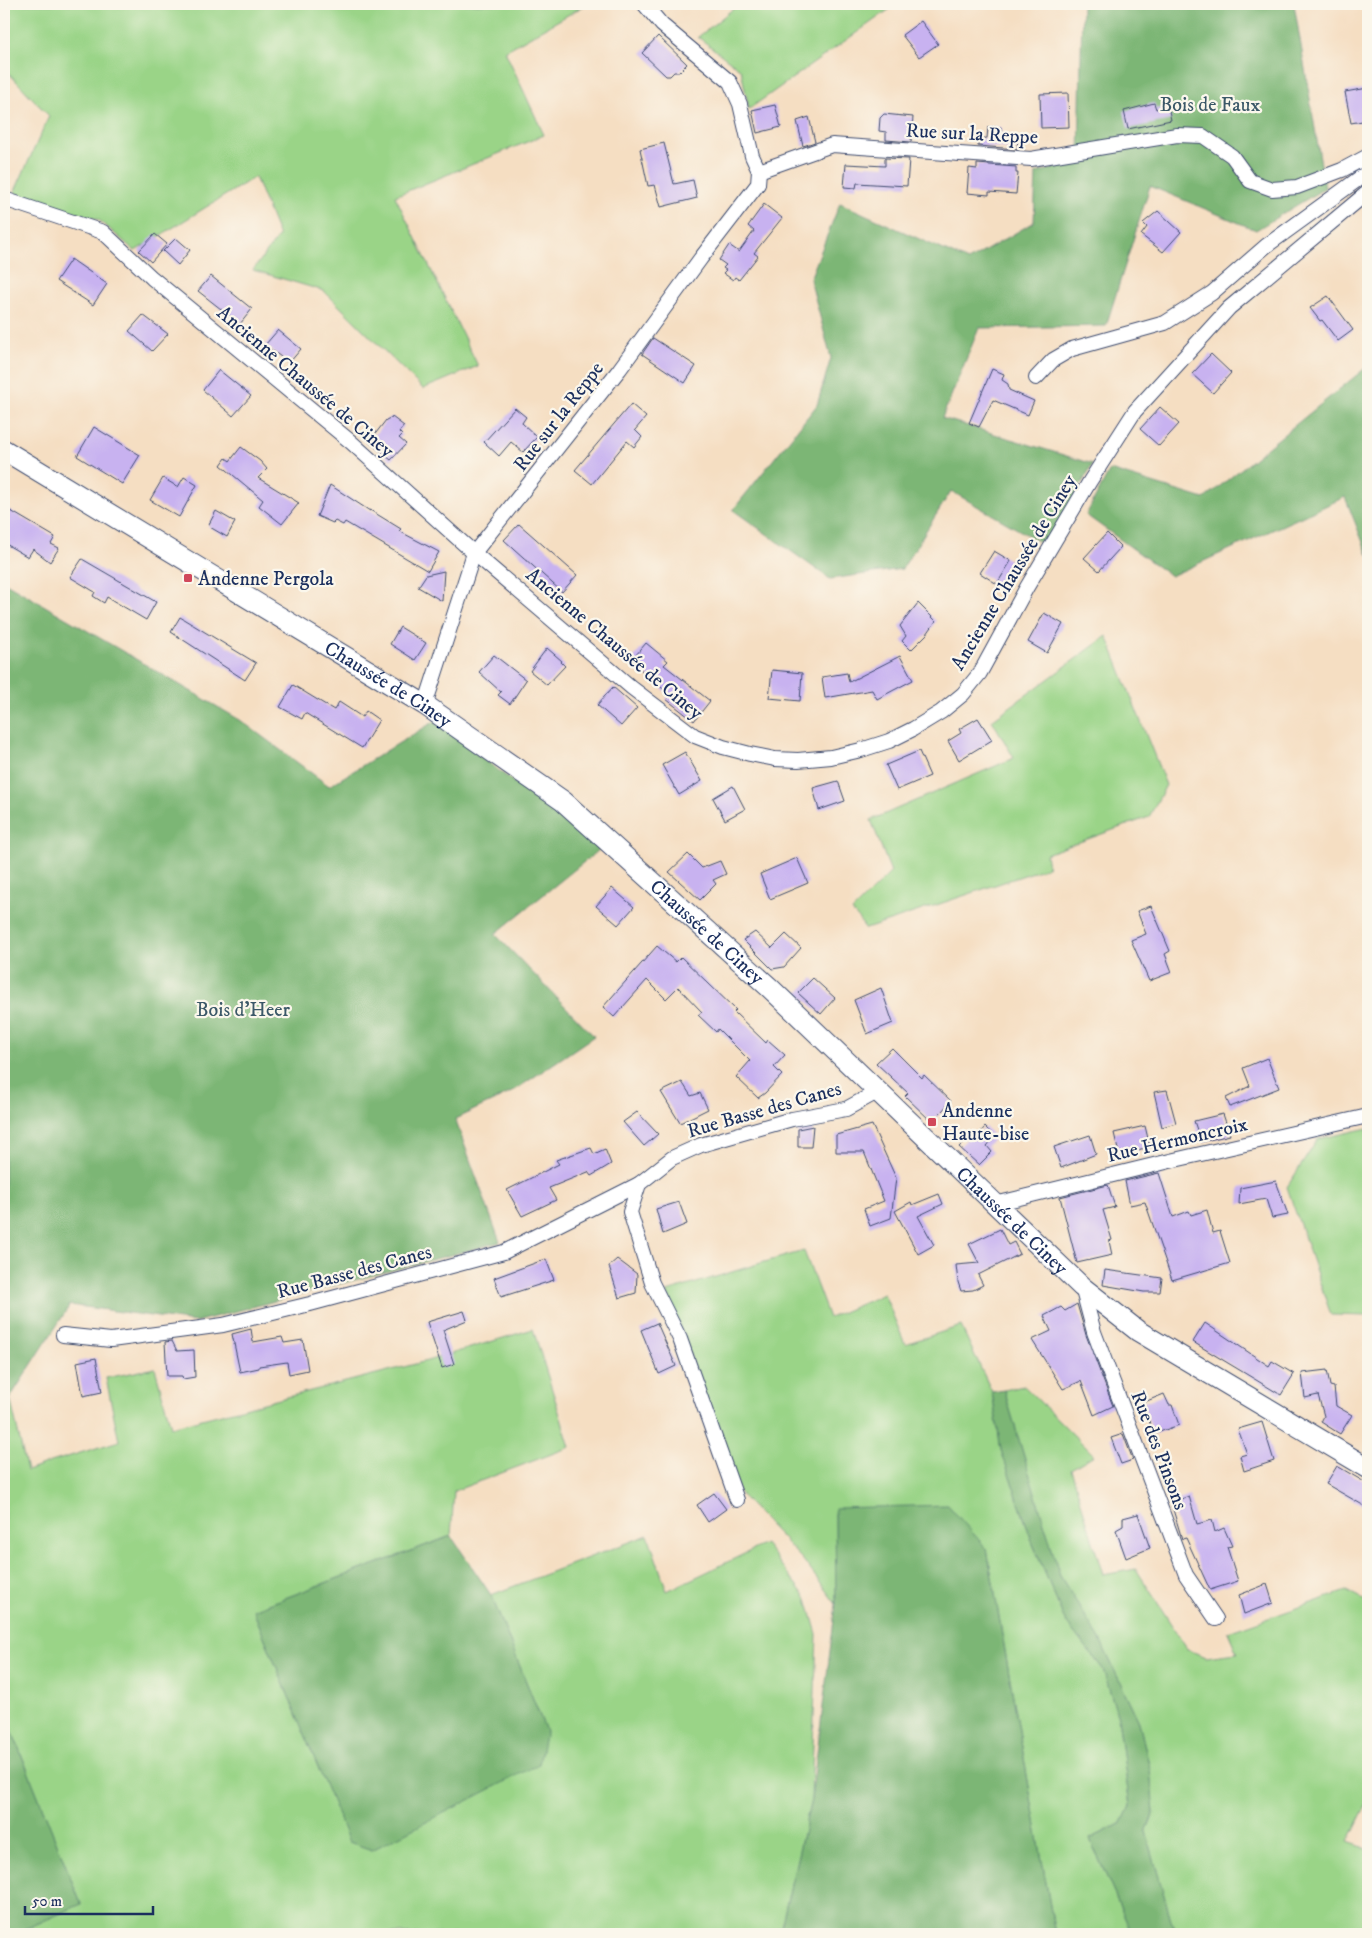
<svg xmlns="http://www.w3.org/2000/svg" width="1372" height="1938" viewBox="0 0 1372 1938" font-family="'IM FELL DW Pica',serif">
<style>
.green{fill:#9ad487;stroke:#5a8272}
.forest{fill:#7bb674;stroke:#4b7269}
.building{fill:#c8b2f0}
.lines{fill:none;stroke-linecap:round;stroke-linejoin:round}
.street-casing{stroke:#3c496d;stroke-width:16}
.secondary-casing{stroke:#3c496d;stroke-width:22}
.street{stroke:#fff;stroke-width:14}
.secondary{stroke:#fff;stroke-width:20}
.poi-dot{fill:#d1495b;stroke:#fbf7ec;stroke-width:2}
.labels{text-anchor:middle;stroke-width:4.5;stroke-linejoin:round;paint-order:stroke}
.park-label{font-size:20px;fill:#3b5868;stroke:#fbf7ec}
.street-label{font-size:20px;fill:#1b2f5e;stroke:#fbf7ec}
.poi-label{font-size:20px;fill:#1b2f5e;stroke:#fbf7ec;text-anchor:start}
</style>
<rect width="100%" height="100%" fill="#fbf7ec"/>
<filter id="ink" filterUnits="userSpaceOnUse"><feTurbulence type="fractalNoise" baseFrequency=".02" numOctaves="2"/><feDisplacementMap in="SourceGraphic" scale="10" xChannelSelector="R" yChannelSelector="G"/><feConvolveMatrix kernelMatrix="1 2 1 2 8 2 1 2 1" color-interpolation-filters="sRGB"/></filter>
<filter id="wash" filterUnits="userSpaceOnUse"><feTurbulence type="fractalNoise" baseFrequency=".0096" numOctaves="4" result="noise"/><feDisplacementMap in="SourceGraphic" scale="20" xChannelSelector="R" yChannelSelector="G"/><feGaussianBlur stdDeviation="1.12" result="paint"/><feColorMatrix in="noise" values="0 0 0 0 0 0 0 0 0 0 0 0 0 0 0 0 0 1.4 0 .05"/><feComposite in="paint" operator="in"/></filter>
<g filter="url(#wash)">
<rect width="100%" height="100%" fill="#f5dec2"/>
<g class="green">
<polygon points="4,4 587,4 505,51 544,135 395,196 478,366 423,389 324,291 253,270 279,236 255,177 135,251 99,220 14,193 49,116 4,68"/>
<polygon points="739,4 897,4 749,109 741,70 698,37"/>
<polygon points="1107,636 1166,785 1149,817 1046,854 1048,867 866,929 852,911 891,872 871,820 1014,758 992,720"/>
<polygon points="1368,1128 1368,1316 1331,1315 1287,1187 1318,1139"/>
<polygon points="804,1251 829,1318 884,1294 905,1344 961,1326 992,1392 1001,1450 1033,1544 1065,1621 1103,1669 1118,1717 1130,1806 1122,1823 1090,1839 1132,1934 1055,1934 987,1549 835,1508 836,1604 803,1560 739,1493 667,1292 761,1263"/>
<polygon points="533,1329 570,1447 454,1491 451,1536 253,1610 349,1841 372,1850 546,1731 491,1595 648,1535 667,1591 765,1544 807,1599 817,1634 811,1800 781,1928 756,1934 23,1934 21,1931 81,1904 4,1711 4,1401 10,1398 27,1471 51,1462 119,1441 106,1378 155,1368 171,1427 427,1361"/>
<polygon points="1024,1386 1094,1455 1071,1469 1103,1575 1136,1569 1187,1649 1205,1657 1237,1653 1228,1632 1346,1591 1368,1602 1368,1801 1348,1842 1368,1849 1368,1934 1175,1934 1146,1832 1154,1813 1150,1769 1139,1722 1099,1638 1060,1576 1004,1390"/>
</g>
<g class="forest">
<polygon points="1082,4 1294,4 1325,188 1256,230 1150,186 1106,326 979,328 942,418 1093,464 1045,545 951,491 902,569 830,579 733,510 817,405 831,358 810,279 840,203 968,261 1034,222 1036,173 1079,161"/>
<polygon points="1368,366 1368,555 1345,497 1171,576 1086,515 1110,470 1204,499"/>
<polygon points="4,582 240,720 329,786 435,721 600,849 495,934 594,1036 512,1092 455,1119 500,1242 195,1322 70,1305 10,1398 4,1401"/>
<polygon points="1004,1390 1060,1576 1099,1638 1139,1722 1150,1769 1154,1813 1146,1832 1175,1934 1132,1934 1090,1839 1122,1823 1130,1806 1118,1717 1103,1669 1065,1621 1033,1544 1001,1450 992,1392"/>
<polygon points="948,1505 987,1549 1055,1934 756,1934 781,1927 811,1800 836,1604 835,1508"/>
<polygon points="451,1536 491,1595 546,1731 539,1764 372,1850 349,1842 253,1610"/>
<polygon points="4,1711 81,1904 21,1931 23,1934 4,1934"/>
</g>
<g id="blocks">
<g class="building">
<polygon points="921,21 938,44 919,57 902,35"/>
<polygon points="658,36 687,64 679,72 674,72 670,76 666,76 642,53"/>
<polygon points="1368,88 1368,120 1351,123 1345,92"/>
<polygon points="1068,93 1069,127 1041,128 1040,94"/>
<polygon points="1154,103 1156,109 1168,106 1171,120 1128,129 1124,111"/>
<polygon points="775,105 781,127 757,133 752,110"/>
<polygon points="884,114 913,117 911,142 886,140 886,132 879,131 880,118"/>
<polygon points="809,117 815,142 803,146 797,121"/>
<polygon points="988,127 1001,127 1001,138 1018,138 1017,149 978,146 978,139 987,138"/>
<polygon points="664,143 674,184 693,180 697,198 661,207 655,185 648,186 640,149"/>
<polygon points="885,158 909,159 907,186 857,183 856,188 844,187 846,164 885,166"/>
<polygon points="977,164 1016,167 1016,173 1018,173 1016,194 989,192 989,195 967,193 969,168 977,169"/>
<polygon points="764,204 782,218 754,253 758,256 739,280 735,277 733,280 723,273 726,270 723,268 726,265 719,260 729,245 739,252 754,231 748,226"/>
<polygon points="1158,211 1181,232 1163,252 1141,235 1147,227 1143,223"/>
<polygon points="155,234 167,244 151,262 139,251"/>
<polygon points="176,238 190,250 178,265 163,251"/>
<polygon points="71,259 107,284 93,305 56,281"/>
<polygon points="211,276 252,309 240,324 198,291"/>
<polygon points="1328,296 1353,330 1338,341 1322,320 1320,321 1310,308"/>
<polygon points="143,315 168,334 152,351 129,331"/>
<polygon points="278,330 301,349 289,363 265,345"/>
<polygon points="653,338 696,366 685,383 642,354"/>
<polygon points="1211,354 1231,373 1213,393 1192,374"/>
<polygon points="992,369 1004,374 1002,380 1008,384 1009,390 1034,401 1028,415 993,400 979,427 969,423"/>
<polygon points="219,370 251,396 233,416 203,390"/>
<polygon points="631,404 646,417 635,430 642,437 634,447 627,441 592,484 575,470"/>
<polygon points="1160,407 1179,424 1159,446 1140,429"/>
<polygon points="515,408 526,417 522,423 537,437 523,452 511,442 499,456 484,442"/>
<polygon points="392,417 404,426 399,432 402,435 399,438 406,444 391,460 369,442 386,420"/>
<polygon points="94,427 140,455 122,484 77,456"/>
<polygon points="241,447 260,461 267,469 258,478 299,503 282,524 259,506 263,500 221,465 226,458 230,461"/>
<polygon points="184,477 197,485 179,517 150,500 163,478 178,487"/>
<polygon points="330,485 370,511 370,510 401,529 399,531 439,552 428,571 345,522 343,525 335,521 333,523 317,516"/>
<polygon points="4,507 55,537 51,544 59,548 50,562 33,549 28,557 4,543"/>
<polygon points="216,511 235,522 227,537 208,526"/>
<polygon points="519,524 577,575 562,592 504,540"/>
<polygon points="1107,533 1121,547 1099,571 1084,558"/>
<polygon points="994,551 1011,561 997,584 980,573"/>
<polygon points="82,559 156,602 146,620 107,597 104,603 93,596 95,592 70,577"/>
<polygon points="444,571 442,601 418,587 426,575"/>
<polygon points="918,603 936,621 927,634 911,650 902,641 906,636 900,626"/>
<polygon points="1044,613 1063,624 1047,653 1028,642"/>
<polygon points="180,617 256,663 245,680 171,632"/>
<polygon points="400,627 426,643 415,660 390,644"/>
<polygon points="646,643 668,661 664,665 710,701 694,721 666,699 670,695 631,661"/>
<polygon points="547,648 562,661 561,662 565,666 547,685 530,671"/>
<polygon points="494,655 526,680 510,704 498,695 501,692 479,672"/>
<polygon points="900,656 913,680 877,699 872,690 825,698 822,677 847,673 849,682"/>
<polygon points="772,670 802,673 800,701 769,698"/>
<polygon points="293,685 334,710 339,702 362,717 366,711 379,720 362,748 305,713 302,719 280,707"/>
<polygon points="613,687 637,708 621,726 597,705"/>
<polygon points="978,718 992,740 959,760 948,741 961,733 959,729"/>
<polygon points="919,751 930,776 897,790 886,765"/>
<polygon points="685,752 702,781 679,795 662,765"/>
<polygon points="838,781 845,801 819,810 813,788"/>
<polygon points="733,786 745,809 725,820 713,798"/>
<polygon points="688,854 702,868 720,861 726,874 713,880 716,884 700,900 669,872"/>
<polygon points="797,858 808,883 770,899 760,874"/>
<polygon points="612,888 634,907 618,925 596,906"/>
<polygon points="1151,906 1170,951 1165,954 1172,972 1149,981 1131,940 1146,934 1137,911"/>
<polygon points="755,932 772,948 786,934 801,948 784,967 772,969 743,940"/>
<polygon points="657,946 676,962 681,957 736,1010 734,1012 766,1043 768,1040 785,1055 774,1067 782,1075 765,1093 758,1098 736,1077 750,1061 718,1029 716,1032 698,1015 702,1012 678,987 666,999 647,980 614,1017 603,1007"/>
<polygon points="813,978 835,998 821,1014 798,993"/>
<polygon points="881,988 893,1023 867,1034 854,1000"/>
<polygon points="892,1048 922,1078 924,1075 951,1101 932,1122 905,1096 908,1093 876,1063"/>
<polygon points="1267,1058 1279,1088 1230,1107 1226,1098 1250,1086 1243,1068"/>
<polygon points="682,1082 691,1096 700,1093 708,1109 680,1123 661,1092"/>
<polygon points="1167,1090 1176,1123 1162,1127 1154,1092"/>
<polygon points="637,1112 658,1134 644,1146 623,1122"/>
<polygon points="1223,1114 1230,1135 1201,1142 1194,1121"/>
<polygon points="872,1125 896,1178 891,1218 870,1226 864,1209 884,1201 864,1152 836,1152 836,1135"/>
<polygon points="813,1126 811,1147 798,1147 798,1129"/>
<polygon points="1145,1126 1150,1147 1119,1154 1114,1133"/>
<polygon points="985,1127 995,1137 987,1146 992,1152 979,1165 959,1147 973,1133 977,1136"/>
<polygon points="1090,1135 1096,1154 1061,1168 1054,1147"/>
<polygon points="591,1148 594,1154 605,1149 611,1164 591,1176 588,1172 549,1188 556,1200 522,1216 507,1190 559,1164 556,1160"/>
<polygon points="1159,1173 1173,1217 1189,1211 1191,1215 1207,1210 1213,1233 1220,1231 1230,1263 1172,1280 1145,1202 1130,1205 1125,1181"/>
<polygon points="1276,1181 1288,1215 1272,1218 1266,1199 1239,1204 1240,1188"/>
<polygon points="1108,1185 1115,1207 1103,1210 1112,1240 1109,1241 1112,1255 1077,1263 1060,1197"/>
<polygon points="939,1194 943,1204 918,1216 934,1245 918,1254 895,1211 911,1202 912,1205"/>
<polygon points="679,1202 687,1224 663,1234 656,1209"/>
<polygon points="1000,1229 1008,1245 1014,1242 1020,1254 978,1275 983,1285 973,1290 961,1291 958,1282 956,1265 979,1263 969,1244"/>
<polygon points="546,1259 554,1280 501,1297 494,1278"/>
<polygon points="617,1259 637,1274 636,1293 619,1298 609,1266"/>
<polygon points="1105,1270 1162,1278 1160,1292 1144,1292 1103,1285"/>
<polygon points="1077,1304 1086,1335 1113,1406 1094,1415 1081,1381 1063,1389 1032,1340 1051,1331 1044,1316 1061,1307 1065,1311"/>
<polygon points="464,1311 467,1320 443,1330 454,1364 442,1368 427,1322"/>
<polygon points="657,1323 676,1366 659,1374 641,1330"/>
<polygon points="1205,1323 1269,1366 1272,1361 1294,1374 1281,1395 1193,1342"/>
<polygon points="251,1329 253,1342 282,1337 284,1343 303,1340 308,1370 289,1374 287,1362 259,1366 259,1368 240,1372 232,1334"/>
<polygon points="172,1341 177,1351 194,1350 195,1377 183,1379 182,1376 167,1376 165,1342"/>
<polygon points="96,1358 102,1392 83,1396 77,1362"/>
<polygon points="1327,1370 1330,1386 1334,1387 1336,1406 1352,1415 1340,1434 1321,1422 1324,1416 1318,1395 1305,1398 1302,1373"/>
<polygon points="1164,1394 1169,1405 1172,1405 1179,1425 1154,1434 1142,1403"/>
<polygon points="1262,1422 1274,1461 1244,1471 1240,1456 1247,1454 1238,1429"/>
<polygon points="1123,1434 1133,1460 1121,1464 1111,1438"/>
<polygon points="1337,1466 1368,1484 1368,1508 1326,1484"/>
<polygon points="714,1493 726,1509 708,1522 697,1505"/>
<polygon points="1189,1496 1197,1524 1212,1520 1215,1532 1224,1528 1232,1546 1227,1547 1238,1581 1210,1590 1186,1538 1182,1539 1171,1503"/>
<polygon points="1138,1514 1150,1548 1126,1558 1116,1530 1123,1526 1123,1518"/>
<polygon points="1267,1584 1273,1603 1244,1614 1239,1595"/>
</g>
</g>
</g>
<g filter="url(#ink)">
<use href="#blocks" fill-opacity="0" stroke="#3c496d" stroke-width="1"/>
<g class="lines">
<g class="street-casing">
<g id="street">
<polyline points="759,171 832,145 1031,159 1177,135 1203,136 1232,156 1250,181 1272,189 1297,187 1342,170 1368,156"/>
<polyline points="4,199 103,232 152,278 351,442 474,553 632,688 695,736 723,747 750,754 775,759 798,760 831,757 861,750 889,741 913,729 941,712 963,694 980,673 1027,587 1090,481 1135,411 1229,308 1368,192"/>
<polyline points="1036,378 1053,360 1072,349 1165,323 1212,293 1266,246 1368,172"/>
<polyline points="425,705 474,553 619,370 701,258 758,184 759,171 752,156 740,104 730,82 662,25 644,4"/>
<polyline points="995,1204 1170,1161 1368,1116"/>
<polyline points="1082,1287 1094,1332 1186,1575 1216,1619"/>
<polyline points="63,1335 111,1340 223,1325 310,1304 504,1252 639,1184"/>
<polyline points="737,1500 680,1339 652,1283 630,1212 639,1184 672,1158 701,1145 792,1119 846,1109 877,1092"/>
</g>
</g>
<g class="secondary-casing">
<g id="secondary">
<path id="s1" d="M4,450L425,705L563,801L770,988L1082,1287L1138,1331L1368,1468"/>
</g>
</g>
<use href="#street" class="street"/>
<use href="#secondary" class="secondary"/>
</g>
</g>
<g class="poi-dot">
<rect x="183" y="573" width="10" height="10" rx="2.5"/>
<rect x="927" y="1117" width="10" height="10" rx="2.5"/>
</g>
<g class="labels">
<g class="park-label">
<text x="1210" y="111">Bois de Faux</text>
<text x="243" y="1016">Bois d'Heer</text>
</g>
<g class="street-label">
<text transform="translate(972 133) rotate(3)" y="7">Rue sur la Reppe</text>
<text transform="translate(306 381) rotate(40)" y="7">Ancienne Chaussée de Ciney</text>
<text transform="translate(558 416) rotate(-52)" y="7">Rue sur la Reppe</text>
<text transform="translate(1013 572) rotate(-59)" y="7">Ancienne Chaussée de Ciney</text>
<text transform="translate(615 643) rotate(40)" y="7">Ancienne Chaussée de Ciney</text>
<text dy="7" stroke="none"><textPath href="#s1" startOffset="450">Chaussée de Ciney</textPath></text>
<text dy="7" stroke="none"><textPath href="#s1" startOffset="855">Chaussée de Ciney</textPath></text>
<text transform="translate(764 1109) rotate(-16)" y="7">Rue Basse des Canes</text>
<text transform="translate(1177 1139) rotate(-13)" y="7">Rue Hermoncroix</text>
<text dy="7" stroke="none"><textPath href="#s1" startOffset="1275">Chaussée de Ciney</textPath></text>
<text transform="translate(354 1271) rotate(-15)" y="7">Rue Basse des Canes</text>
<text transform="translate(1160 1450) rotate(69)" y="7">Rue des Pinsons</text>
</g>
<g class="poi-label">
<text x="198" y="585">Andenne Pergola</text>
<text x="942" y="1117">Andenne<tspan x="942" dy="23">Haute-bise</tspan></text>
</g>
</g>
<rect width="1372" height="1938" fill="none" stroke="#fbf7ec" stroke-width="20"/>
<path d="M25 1906v8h128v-8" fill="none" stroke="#1b2f5e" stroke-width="2.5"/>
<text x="32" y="1906" font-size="15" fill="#1b2f5e" stroke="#fbf7ec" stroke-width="4" paint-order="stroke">50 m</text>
</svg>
